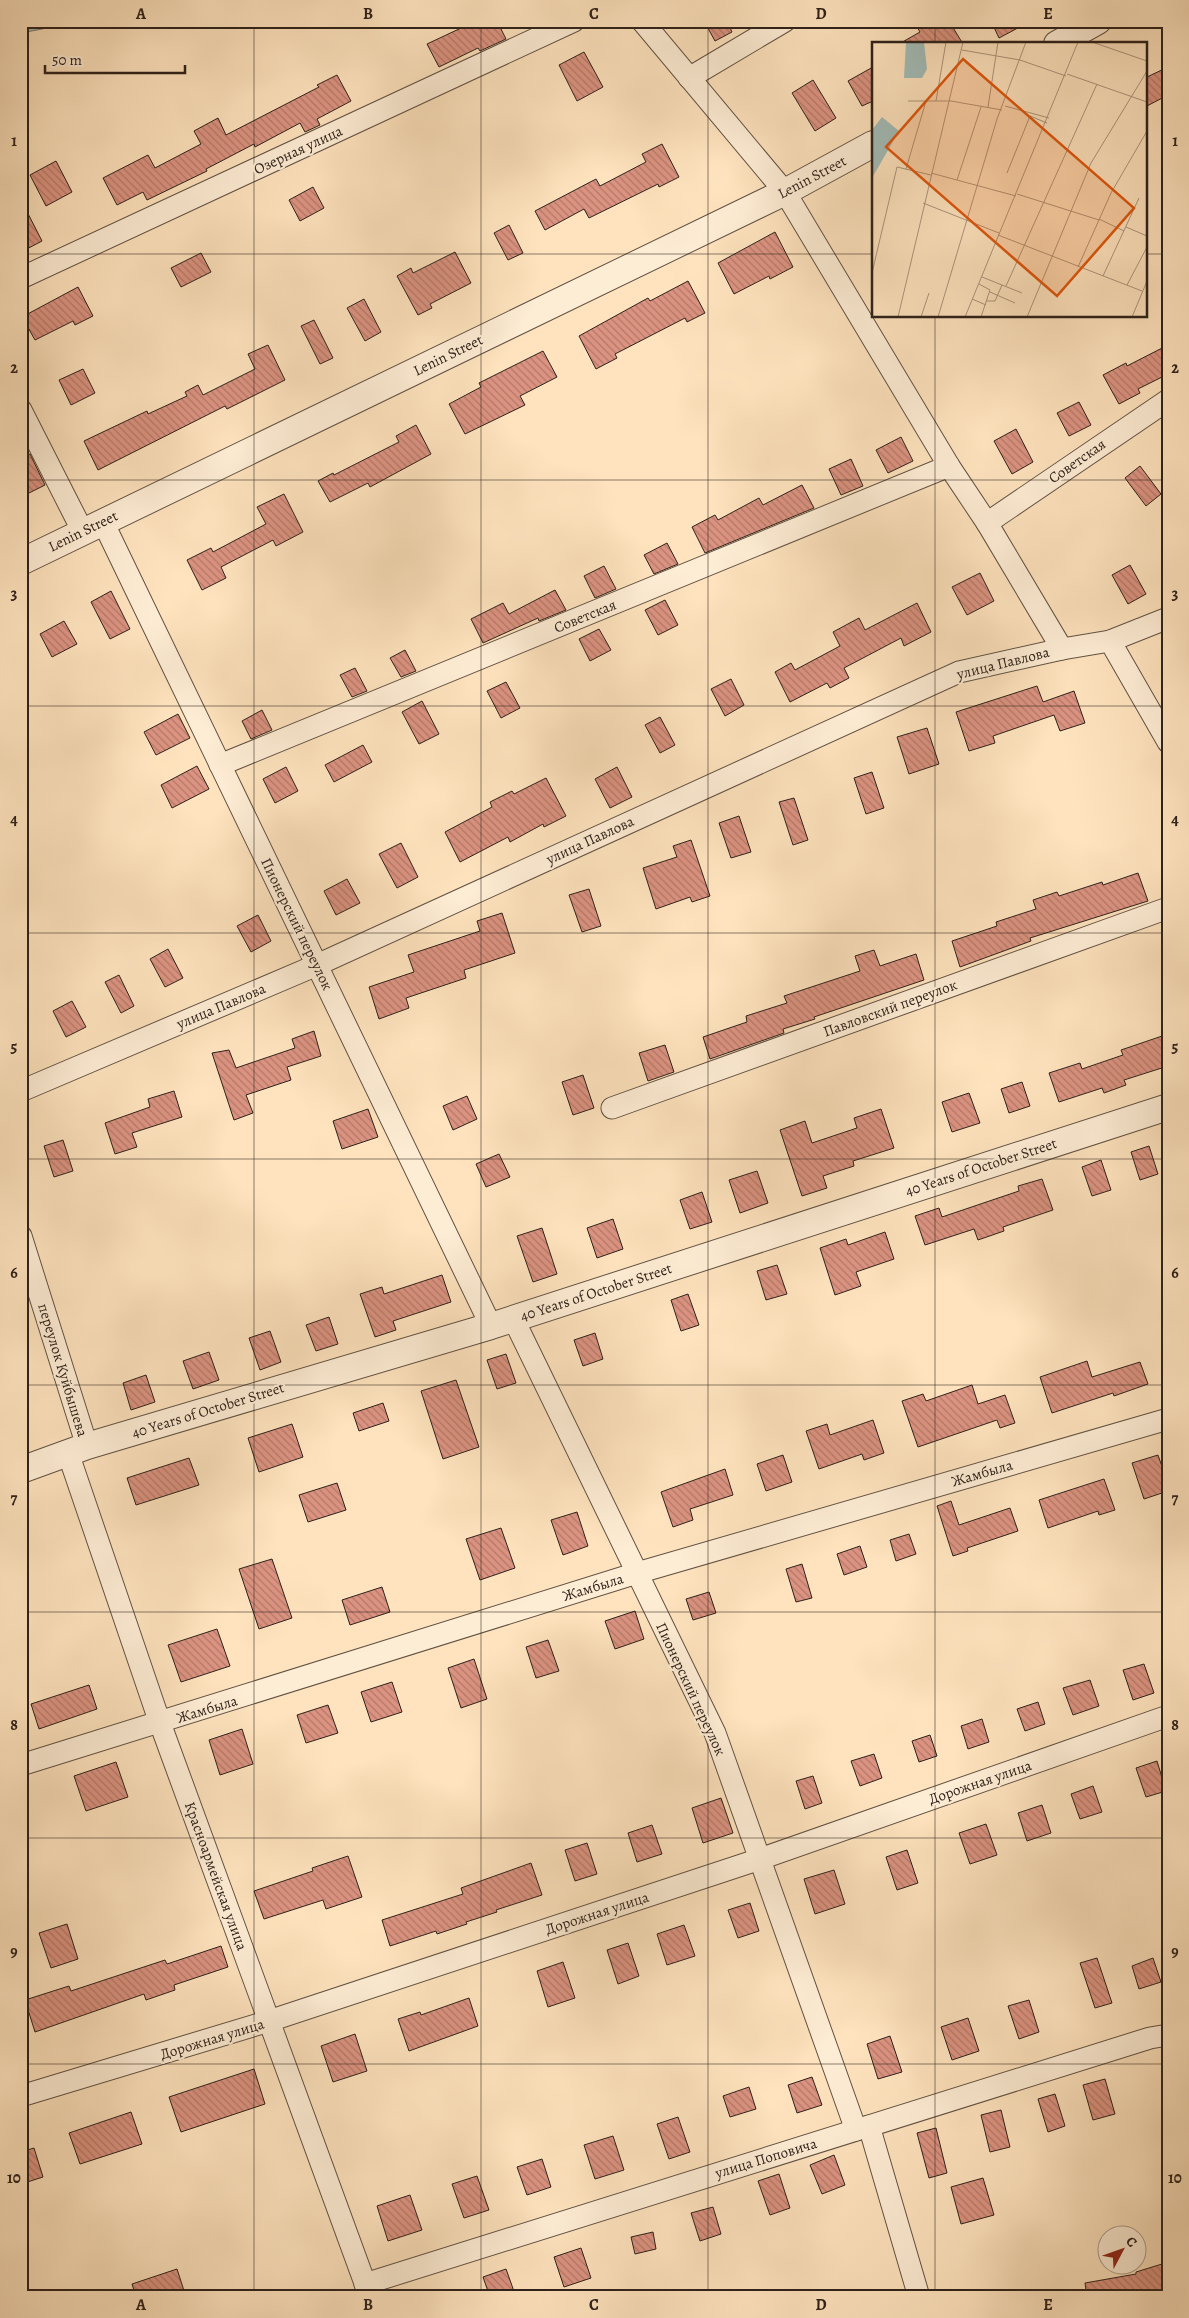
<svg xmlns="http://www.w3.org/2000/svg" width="1189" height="2318" viewBox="0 0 1189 2318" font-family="Alegreya,serif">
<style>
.water{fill:url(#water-ripples);stroke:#747f79}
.building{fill:url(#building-back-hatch);stroke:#2e211a}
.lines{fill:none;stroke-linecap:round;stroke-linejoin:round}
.minor-casing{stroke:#625243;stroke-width:23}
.tertiary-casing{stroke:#625243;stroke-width:28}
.minor{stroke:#feedd5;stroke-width:21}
.tertiary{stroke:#feedd5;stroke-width:26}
.grid{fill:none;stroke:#2e211a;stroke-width:1;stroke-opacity:0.55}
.labels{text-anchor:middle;stroke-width:4.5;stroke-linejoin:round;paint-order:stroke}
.street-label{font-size:15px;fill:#2e211a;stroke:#feedd5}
.inset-road{fill:none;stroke:#ab957c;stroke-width:1}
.view{fill:#df560d;fill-opacity:0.15;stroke:#df560d;stroke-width:2.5}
.inset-edge{fill:none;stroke:#2e211a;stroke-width:2.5}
.neatline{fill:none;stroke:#2e211a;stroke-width:2}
.grid-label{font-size:16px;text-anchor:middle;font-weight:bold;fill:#2e211a}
</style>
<defs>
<pattern id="water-ripples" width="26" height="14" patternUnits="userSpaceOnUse" patternTransform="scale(1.25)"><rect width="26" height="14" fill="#a2bdb9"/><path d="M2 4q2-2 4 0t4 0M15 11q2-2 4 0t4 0" fill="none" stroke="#8ca29e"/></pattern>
<pattern id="building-back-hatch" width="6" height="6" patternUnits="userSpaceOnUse" patternTransform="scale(1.25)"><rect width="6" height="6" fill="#dc9381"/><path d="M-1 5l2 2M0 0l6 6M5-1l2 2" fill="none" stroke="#b37869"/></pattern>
</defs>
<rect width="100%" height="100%" fill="#fee3be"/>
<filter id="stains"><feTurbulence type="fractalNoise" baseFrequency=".004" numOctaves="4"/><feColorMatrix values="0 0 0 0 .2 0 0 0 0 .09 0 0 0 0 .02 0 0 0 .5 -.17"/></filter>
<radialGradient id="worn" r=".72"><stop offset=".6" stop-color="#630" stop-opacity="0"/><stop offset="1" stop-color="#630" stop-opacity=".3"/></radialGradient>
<polygon class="water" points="21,21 84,21 21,33"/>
<g class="building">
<polygon points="476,21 497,21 506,39 480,51 478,48 439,67 427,44"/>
<polygon points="704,21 727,21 732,32 715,41"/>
<polygon points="928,21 949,21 963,44 899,44 920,32 917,27"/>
<polygon points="991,21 1031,21 999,38"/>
<polygon points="584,52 603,87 577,101 559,65"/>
<polygon points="873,67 873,101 862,106 848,81"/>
<polygon points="1168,67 1168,95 1145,107 1145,78"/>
<polygon points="337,75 351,101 317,119 320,125 305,132 300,123 255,147 254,144 206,169 207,171 147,200 143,192 117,205 103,178 148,155 155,168 201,144 194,131 218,118 226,135 319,87 317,85"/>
<polygon points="813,80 836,118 815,131 792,93"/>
<polygon points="662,144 679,177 659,187 658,184 589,218 584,209 545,230 535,211 596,179 600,186 646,162 642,154"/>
<polygon points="56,161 72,192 46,206 30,175"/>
<polygon points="313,187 324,208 300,221 289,200"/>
<polygon points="21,200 42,241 21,252"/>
<polygon points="509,225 523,253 508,260 494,233"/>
<polygon points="775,232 793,267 770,279 769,276 734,294 718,263"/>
<polygon points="455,252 471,283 430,304 432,308 418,315 397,276 411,268 413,273"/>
<polygon points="201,253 211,272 181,287 171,268"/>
<polygon points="688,281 705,313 687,322 685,318 615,354 617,358 596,369 579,336 648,298 650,301"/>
<polygon points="78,287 93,316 75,325 73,321 35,340 22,317"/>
<polygon points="364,299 381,332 365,341 347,308"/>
<polygon points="314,320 333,358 320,364 301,326"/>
<polygon points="268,345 285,380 227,409 225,406 98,470 84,441 147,411 148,414 187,396 185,392 198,385 203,395 255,369 248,354"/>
<polygon points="1168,345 1168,374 1138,389 1140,393 1119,404 1103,375 1126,363 1127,366"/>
<polygon points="543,351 557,377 520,396 525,405 465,434 449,404 481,387 479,383"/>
<polygon points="83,369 95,393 71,405 59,380"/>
<polygon points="1079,402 1091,425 1069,436 1057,413"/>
<polygon points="416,425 431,454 370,487 368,483 330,502 318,481 333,473 334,475 399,442 396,436"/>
<polygon points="1016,429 1033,462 1012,474 994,441"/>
<polygon points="901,437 913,461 888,473 876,450"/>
<polygon points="30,454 45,485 21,497 21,459"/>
<polygon points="851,459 863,486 841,495 829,469"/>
<polygon points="1140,466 1161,494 1146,506 1125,478"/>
<polygon points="802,485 814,508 705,553 692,527 715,515 718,520 759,498 763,505"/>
<polygon points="284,494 303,532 276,546 273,540 221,567 226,578 202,590 187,560 211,548 213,552 266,524 257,507"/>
<polygon points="667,543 678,564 654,574 644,555"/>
<polygon points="1130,565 1146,594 1128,604 1112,575"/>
<polygon points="604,566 616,589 595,598 584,576"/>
<polygon points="980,573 994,601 967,615 952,587"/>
<polygon points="555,590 566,610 539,621 538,618 483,643 471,619 503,603 509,614"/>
<polygon points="111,591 130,629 110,639 91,602"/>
<polygon points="665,600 678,625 658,635 645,610"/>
<polygon points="917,603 931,632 904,646 901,638 844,668 849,678 830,688 827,683 790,702 775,672 791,663 795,670 840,646 833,632 859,618 865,630"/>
<polygon points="64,621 77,644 52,657 40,634"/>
<polygon points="599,629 611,650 590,661 579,639"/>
<polygon points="405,650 416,671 401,677 390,658"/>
<polygon points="355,668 367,691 352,697 340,675"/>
<polygon points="731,679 744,705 725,716 711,689"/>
<polygon points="506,682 520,708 501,718 487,691"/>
<polygon points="1037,686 1043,702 1074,691 1085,723 1060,731 1054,715 993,736 995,743 969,751 956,712"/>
<polygon points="422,701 439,734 419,744 402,712"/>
<polygon points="262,710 272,730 251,739 242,721"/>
<polygon points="178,714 190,738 156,755 144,732"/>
<polygon points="660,717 675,745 660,753 645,725"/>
<polygon points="927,728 939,764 909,774 897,737"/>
<polygon points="363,745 372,762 334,782 325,765"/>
<polygon points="197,766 209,789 172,808 161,785"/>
<polygon points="286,767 298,791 275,803 263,779"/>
<polygon points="617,767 632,797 610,808 595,779"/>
<polygon points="872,772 884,808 866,814 854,778"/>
<polygon points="546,778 566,816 544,827 543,824 510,842 508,837 460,862 445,832 492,807 490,802 512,791 514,794"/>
<polygon points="794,798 808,840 793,845 779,802"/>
<polygon points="739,816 751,852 731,858 719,823"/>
<polygon points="691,840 710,896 692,902 690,897 656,909 643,868 677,857 673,846"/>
<polygon points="401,843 418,877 397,888 379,854"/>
<polygon points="1138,873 1148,901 1030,938 1031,941 960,967 952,941 997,926 996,922 1036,909 1033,900 1057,892 1059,896 1102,882 1103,885"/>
<polygon points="347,879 360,903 336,915 324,891"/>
<polygon points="589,889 601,926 582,932 569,895"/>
<polygon points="502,913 515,953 464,970 466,978 406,998 409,1008 379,1019 369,987 414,972 408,955 480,931 477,921"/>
<polygon points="258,915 271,941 251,952 237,926"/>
<polygon points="168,949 183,978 165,987 150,959"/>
<polygon points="874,950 880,966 916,954 924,980 814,1017 815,1019 783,1029 784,1033 710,1059 703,1037 747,1022 746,1016 787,1003 784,996 860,971 855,956"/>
<polygon points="119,975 134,1006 121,1013 105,982"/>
<polygon points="72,1001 86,1027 66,1037 53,1011"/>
<polygon points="314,1031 321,1056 287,1067 291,1080 246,1095 253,1113 234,1120 212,1053 229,1050 236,1068 295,1048 292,1039"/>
<polygon points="1168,1034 1168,1066 1124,1080 1126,1085 1104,1093 1102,1088 1059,1102 1049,1073 1080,1063 1082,1069 1123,1055 1121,1050"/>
<polygon points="665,1045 674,1072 648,1081 639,1053"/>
<polygon points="583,1075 594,1108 573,1115 562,1082"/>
<polygon points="1022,1082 1030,1106 1009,1113 1001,1089"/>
<polygon points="174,1091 182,1117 132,1133 137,1147 115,1154 105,1123 150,1107 148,1099"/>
<polygon points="969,1093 980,1123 952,1132 942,1102"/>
<polygon points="467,1096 477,1119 453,1130 443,1106"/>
<polygon points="368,1109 378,1137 342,1149 333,1121"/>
<polygon points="881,1109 894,1148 853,1161 854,1166 823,1176 827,1188 802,1196 780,1130 805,1121 812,1143 857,1128 854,1118"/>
<polygon points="63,1140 73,1171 54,1177 44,1146"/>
<polygon points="1149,1146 1158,1174 1140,1180 1131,1152"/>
<polygon points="499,1154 510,1177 486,1187 476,1164"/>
<polygon points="1101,1160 1111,1190 1092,1196 1082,1167"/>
<polygon points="757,1171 768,1203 740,1213 729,1180"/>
<polygon points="1042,1179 1053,1210 1003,1227 1004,1231 978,1240 974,1229 925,1245 915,1216 939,1208 942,1217 1019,1191 1018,1186"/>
<polygon points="702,1192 712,1222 690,1229 680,1200"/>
<polygon points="613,1219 623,1249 597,1258 587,1228"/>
<polygon points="542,1228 557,1274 533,1282 517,1236"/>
<polygon points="885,1232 894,1259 856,1272 861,1286 835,1295 820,1248 846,1239 848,1245"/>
<polygon points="777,1265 787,1294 766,1300 757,1271"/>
<polygon points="442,1275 451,1302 393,1321 396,1330 375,1337 360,1294 382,1287 384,1294"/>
<polygon points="688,1294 699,1325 681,1331 671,1300"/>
<polygon points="329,1317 338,1344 316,1351 306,1325"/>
<polygon points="270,1331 281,1362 260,1370 249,1338"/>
<polygon points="595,1333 603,1359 583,1366 574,1340"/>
<polygon points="209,1352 219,1380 193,1389 183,1361"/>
<polygon points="506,1354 516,1383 497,1389 487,1360"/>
<polygon points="1087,1361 1092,1377 1140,1362 1148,1384 1114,1396 1113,1393 1052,1413 1040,1377"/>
<polygon points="146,1375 155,1402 131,1410 123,1383"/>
<polygon points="456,1380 479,1447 443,1459 421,1391"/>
<polygon points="972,1385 978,1404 1005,1395 1015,1423 1000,1428 997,1420 918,1447 902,1401 923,1394 926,1401"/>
<polygon points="383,1403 389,1421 359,1431 353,1413"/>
<polygon points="873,1420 884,1453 864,1460 862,1454 819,1469 806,1431 827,1424 830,1435"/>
<polygon points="292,1424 303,1457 259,1472 248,1438"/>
<polygon points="783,1455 792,1482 766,1491 757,1464"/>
<polygon points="1158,1455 1168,1484 1168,1491 1144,1499 1132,1463"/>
<polygon points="189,1458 199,1485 136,1505 127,1478"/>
<polygon points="725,1469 733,1495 690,1509 693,1520 673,1527 661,1492"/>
<polygon points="1104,1479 1115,1510 1099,1515 1098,1511 1048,1528 1039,1500"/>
<polygon points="337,1483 346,1510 308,1522 299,1495"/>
<polygon points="951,1501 959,1525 1010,1508 1018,1531 967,1548 968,1551 953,1556 937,1506"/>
<polygon points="577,1512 588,1546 563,1555 551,1520"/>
<polygon points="501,1528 515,1568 480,1580 466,1539"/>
<polygon points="909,1534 916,1554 896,1561 890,1540"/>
<polygon points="860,1546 867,1567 844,1575 837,1554"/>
<polygon points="272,1559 292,1618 259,1629 239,1569"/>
<polygon points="802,1564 812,1598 796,1602 786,1569"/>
<polygon points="382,1587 390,1612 350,1625 342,1600"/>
<polygon points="709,1592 716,1613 693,1620 686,1599"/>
<polygon points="635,1611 644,1639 615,1649 605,1621"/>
<polygon points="217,1629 230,1666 181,1682 168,1645"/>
<polygon points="548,1640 559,1671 536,1678 526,1647"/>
<polygon points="474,1659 487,1699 461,1708 448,1668"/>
<polygon points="1144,1664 1154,1693 1133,1700 1123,1670"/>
<polygon points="1090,1680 1099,1706 1073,1715 1063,1688"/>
<polygon points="392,1682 402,1712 371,1722 361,1692"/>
<polygon points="89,1685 97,1709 39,1729 31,1704"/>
<polygon points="1038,1702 1045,1724 1025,1731 1017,1709"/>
<polygon points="328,1705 338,1733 306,1743 297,1715"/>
<polygon points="982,1719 989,1742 968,1749 961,1726"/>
<polygon points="242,1729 253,1764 220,1775 209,1740"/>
<polygon points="930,1735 937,1756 919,1762 912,1741"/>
<polygon points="874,1754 882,1778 860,1786 851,1761"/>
<polygon points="1157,1761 1166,1791 1146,1797 1136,1768"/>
<polygon points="116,1762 128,1797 86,1811 74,1776"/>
<polygon points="813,1776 822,1803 805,1809 796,1781"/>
<polygon points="1093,1786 1102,1812 1080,1819 1071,1794"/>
<polygon points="721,1798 733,1833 703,1843 692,1808"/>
<polygon points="1042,1805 1051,1833 1027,1841 1018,1813"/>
<polygon points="986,1824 997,1855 970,1864 959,1833"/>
<polygon points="652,1825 662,1854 637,1862 628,1833"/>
<polygon points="587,1843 597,1874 575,1881 565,1850"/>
<polygon points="907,1850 918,1883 897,1890 886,1857"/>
<polygon points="348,1856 362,1897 326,1909 323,1900 264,1919 254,1891 313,1871 312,1868"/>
<polygon points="531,1863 542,1895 496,1910 497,1912 466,1922 467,1924 437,1934 436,1931 390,1946 382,1920 463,1894 461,1888"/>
<polygon points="834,1870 845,1904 815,1914 804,1879"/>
<polygon points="750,1903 759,1931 738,1938 728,1910"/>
<polygon points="67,1924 78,1959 51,1968 39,1933"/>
<polygon points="684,1925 695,1956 667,1965 657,1934"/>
<polygon points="628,1943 639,1976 618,1984 607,1950"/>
<polygon points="221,1946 228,1967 174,1985 175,1990 146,2000 144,1994 35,2032 25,2000 69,1986 71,1991 165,1960 167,1964"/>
<polygon points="1097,1958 1112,2003 1095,2008 1080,1963"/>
<polygon points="1153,1958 1161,1982 1139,1989 1132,1966"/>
<polygon points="563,1962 575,1998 548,2007 537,1971"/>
<polygon points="469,1998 478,2026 409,2051 398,2019 420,2012 421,2015"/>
<polygon points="1029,2000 1039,2032 1019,2039 1008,2006"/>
<polygon points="968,2018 979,2051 952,2060 941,2027"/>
<polygon points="355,2034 367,2071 333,2082 321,2046"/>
<polygon points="890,2036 902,2072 878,2079 867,2044"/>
<polygon points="254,2069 265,2104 181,2132 169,2097"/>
<polygon points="812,2077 822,2105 797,2113 788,2085"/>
<polygon points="1105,2079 1115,2114 1093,2120 1083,2085"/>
<polygon points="749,2087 756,2109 730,2117 723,2096"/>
<polygon points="1055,2094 1065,2126 1048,2132 1038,2099"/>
<polygon points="1001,2110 1010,2147 990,2152 981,2115"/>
<polygon points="131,2112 142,2144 80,2164 69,2133"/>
<polygon points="678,2117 690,2152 669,2159 657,2124"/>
<polygon points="936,2128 947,2173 929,2178 917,2133"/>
<polygon points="613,2136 624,2170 595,2179 584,2145"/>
<polygon points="34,2148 43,2177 21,2184 21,2152"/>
<polygon points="834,2155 845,2185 822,2194 810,2165"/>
<polygon points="542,2159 551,2187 527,2195 517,2167"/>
<polygon points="779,2174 790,2208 770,2215 758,2181"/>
<polygon points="477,2176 489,2210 464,2218 452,2184"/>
<polygon points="983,2178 994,2215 961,2224 951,2187"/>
<polygon points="410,2195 422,2230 388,2241 377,2206"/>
<polygon points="713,2207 721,2234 700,2241 691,2213"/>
<polygon points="653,2232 656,2249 635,2254 631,2237"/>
<polygon points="581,2248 591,2278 564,2287 554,2257"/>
<polygon points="1162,2264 1168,2283 1168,2297 1087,2297 1085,2283 1136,2274 1136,2272"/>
<polygon points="177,2269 186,2297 136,2297 132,2284"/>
<polygon points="506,2269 516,2297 490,2297 483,2277"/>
</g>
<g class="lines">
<g class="minor-casing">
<g id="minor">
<polyline points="642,21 785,192 949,466 987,523 1062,649"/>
<polyline points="689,78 785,21"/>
<polyline points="21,278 574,21"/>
<polyline points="21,410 83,532"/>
<polyline points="103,522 491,1326"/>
<polyline points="987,523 1168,400"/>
<polyline points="1110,641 1168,742"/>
<polyline points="220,765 949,466"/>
<polyline points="21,1091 317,965 959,672 1062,649 1110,641 1168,618"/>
<polyline points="612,1108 1168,908"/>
<polyline points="21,1236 87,1446"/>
<polyline points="513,1318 715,1733 856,2130"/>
<polyline points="68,1453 160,1723 370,2297"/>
<polyline points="21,1765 637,1573 1168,1419"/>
<polyline points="21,2096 269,2021 760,1859 1168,1716"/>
<polyline points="869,2126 919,2297"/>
<polyline points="365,2284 1150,2038 1168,2035"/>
</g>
</g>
<g class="tertiary-casing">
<g id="tertiary">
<polyline points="1057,44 1098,21"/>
<polyline points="21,562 785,192 873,144"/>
<polyline points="21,1470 87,1446 491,1326 1168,1107"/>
</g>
</g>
<use href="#minor" class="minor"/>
<use href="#tertiary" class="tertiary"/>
</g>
<path class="grid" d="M254,21V2297M481,21V2297M708,21V2297M935,21V44M21,254H873M1145,254H1168M935,316V2297M21,480H1168M21,706H1168M21,933H1168M21,1159H1168M21,1385H1168M21,1612H1168M21,1838H1168M21,2064H1168"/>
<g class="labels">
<g class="street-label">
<text transform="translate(298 150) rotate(-25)" y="5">Озерная улица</text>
<text transform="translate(812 177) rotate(-28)" y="5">Lenin Street</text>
<text transform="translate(448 355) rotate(-26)" y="5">Lenin Street</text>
<text transform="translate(1077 461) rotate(-35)" y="5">Советская</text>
<text transform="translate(83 531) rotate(-26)" y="5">Lenin Street</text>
<text transform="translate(585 616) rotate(-22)" y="5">Советская</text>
<text transform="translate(1003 663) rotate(-14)" y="5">улица Павлова</text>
<text transform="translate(590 840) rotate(-25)" y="5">улица Павлова</text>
<text transform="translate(297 924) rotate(64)" y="5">Пионерский переулок</text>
<text transform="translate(221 1006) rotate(-23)" y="5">улица Павлова</text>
<text transform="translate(890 1008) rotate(-20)" y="5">Павловский переулок</text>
<text transform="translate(981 1167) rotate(-18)" y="5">40 Years of October Street</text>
<text transform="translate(596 1292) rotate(-18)" y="5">40 Years of October Street</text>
<text transform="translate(63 1370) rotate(73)" y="5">переулок Куйбышева</text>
<text transform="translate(208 1410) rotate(-17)" y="5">40 Years of October Street</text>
<text transform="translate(982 1473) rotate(-16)" y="5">Жамбыла</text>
<text transform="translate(593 1587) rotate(-17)" y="5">Жамбыла</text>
<text transform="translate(691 1689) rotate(65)" y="5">Пионерский переулок</text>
<text transform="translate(207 1709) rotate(-17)" y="5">Жамбыла</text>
<text transform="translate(980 1782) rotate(-19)" y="5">Дорожная улица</text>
<text transform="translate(216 1876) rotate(70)" y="5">Красноармейская улица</text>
<text transform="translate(597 1913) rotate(-18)" y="5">Дорожная улица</text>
<text transform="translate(212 2039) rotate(-17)" y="5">Дорожная улица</text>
<text transform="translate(766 2158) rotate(-17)" y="5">улица Поповича</text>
</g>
</g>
<g transform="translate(872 42)">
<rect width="275" height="275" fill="#fee3be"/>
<path d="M34,0H52L55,27L50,36H32ZM10,75L27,89L0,136V88Z" fill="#a2bdb9"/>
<path class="inset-road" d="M220,0L275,19M90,8L148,18L194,34M195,32L275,60M36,59H79L130,68M64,59L74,0M133,64L177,76M116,65L126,0M34,127L54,59M59,131L144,154M135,131L158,74L175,81M85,138L109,65M145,152L227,178M51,161L127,191M227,177L252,189M254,185L275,194M126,193L270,249M206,225L239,151L275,89M0,231L25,125L59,133M231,234L267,156M110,235L150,251M107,242L118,248L109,275M255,243L275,205M134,244L225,42M118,250L143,261M100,257L114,263M115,259H123L130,243M26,275L91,0M49,275L57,251M66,275L125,77L154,0M93,275L206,0M155,275L219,121L275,29M260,275L275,239"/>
<path class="view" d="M91,17L262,166L185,254L14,105Z"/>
<rect width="275" height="275" class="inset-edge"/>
</g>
<rect width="1189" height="2318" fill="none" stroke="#fee3be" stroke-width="55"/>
<g transform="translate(1122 2250) rotate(49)"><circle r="24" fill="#feedd5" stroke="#ab9b8a"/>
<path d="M0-4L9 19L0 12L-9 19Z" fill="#8f2418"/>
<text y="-8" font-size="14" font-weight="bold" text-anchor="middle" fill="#2e211a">С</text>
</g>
<path d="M45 65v8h140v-8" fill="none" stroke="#2e211a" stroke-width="2.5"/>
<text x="52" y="65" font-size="15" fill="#2e211a" stroke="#feedd5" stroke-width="4" paint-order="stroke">50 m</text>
<rect x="28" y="28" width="1134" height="2262" class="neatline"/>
<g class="grid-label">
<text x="141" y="19">A</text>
<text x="368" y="19">B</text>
<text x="594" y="19">C</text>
<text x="821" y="19">D</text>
<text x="1048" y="19">E</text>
<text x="14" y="146">1</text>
<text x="1175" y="146">1</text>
<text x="14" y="373">2</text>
<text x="1175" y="373">2</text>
<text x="14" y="599">3</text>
<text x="1175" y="599">3</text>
<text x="14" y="825">4</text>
<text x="1175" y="825">4</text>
<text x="14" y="1052">5</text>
<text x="1175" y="1052">5</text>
<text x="14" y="1278">6</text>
<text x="1175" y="1278">6</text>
<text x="14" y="1504">7</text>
<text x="1175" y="1504">7</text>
<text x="14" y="1730">8</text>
<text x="1175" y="1730">8</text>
<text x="14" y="1957">9</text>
<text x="1175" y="1957">9</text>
<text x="14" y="2183">10</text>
<text x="1175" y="2183">10</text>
<text x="141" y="2310">A</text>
<text x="368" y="2310">B</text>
<text x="594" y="2310">C</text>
<text x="821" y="2310">D</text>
<text x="1048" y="2310">E</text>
</g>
<rect width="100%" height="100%" filter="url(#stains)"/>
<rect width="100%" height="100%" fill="url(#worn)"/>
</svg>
